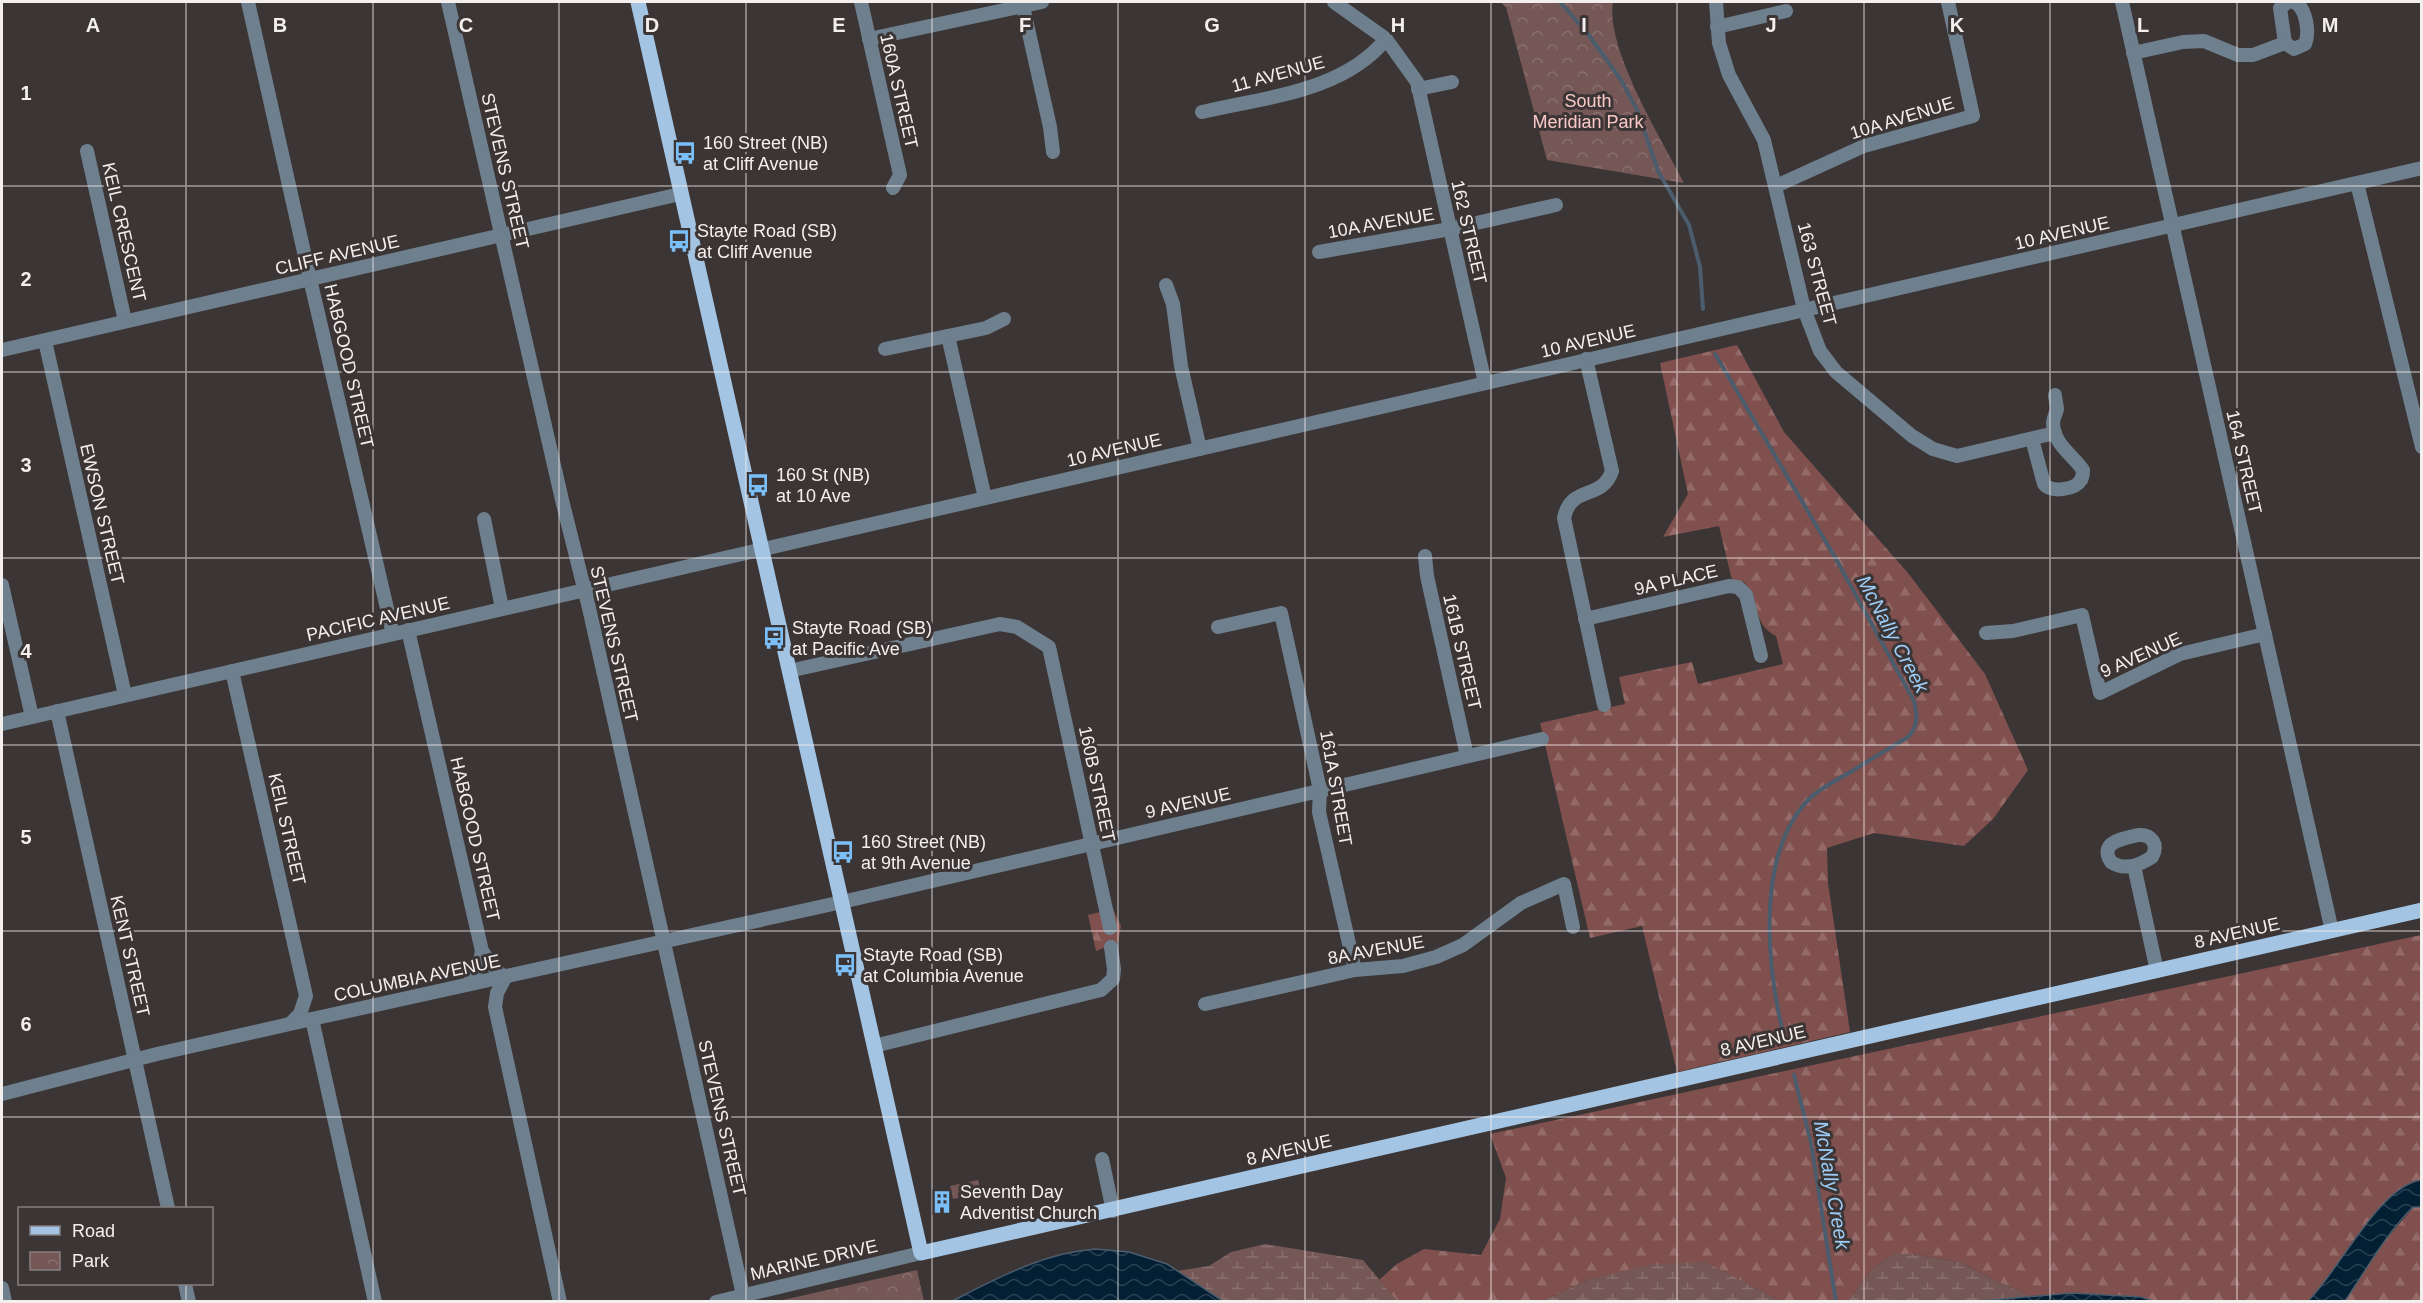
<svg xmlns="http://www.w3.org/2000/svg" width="2423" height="1303" viewBox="0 0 2423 1303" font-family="Helvetica,sans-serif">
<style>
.forest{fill:url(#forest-firs)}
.wetland{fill:url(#wetland-marsh)}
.park{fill:url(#park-crowns)}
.water{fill:url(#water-waves);stroke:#4b5d6c;stroke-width:1.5}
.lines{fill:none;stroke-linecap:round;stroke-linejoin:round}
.stream{stroke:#4b5d6c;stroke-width:4}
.minor{stroke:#6e7f8d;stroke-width:14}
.major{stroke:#a3c5e3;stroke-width:15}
.grid{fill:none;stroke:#f4efef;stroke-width:1.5;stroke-opacity:0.55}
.labels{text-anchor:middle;stroke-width:6;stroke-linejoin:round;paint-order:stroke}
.street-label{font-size:18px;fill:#f4efef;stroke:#3c3535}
.park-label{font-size:18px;fill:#fac8c6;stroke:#3c3535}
.poi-label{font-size:18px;fill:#f4efef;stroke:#3c3535;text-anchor:start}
.water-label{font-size:20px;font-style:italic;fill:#9dcdf6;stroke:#3c3535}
.grid-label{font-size:20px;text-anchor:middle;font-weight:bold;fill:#f4efef;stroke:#3c3535;stroke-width:6;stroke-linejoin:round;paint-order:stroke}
</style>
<defs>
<pattern id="forest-firs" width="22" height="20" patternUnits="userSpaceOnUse" patternTransform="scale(1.5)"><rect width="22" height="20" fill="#80504e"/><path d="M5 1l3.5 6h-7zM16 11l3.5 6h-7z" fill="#936a68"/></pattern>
<pattern id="wetland-marsh" width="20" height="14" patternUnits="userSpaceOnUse" patternTransform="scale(1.5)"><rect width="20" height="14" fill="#755756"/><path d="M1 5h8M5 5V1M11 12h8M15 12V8" fill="none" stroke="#896f6f"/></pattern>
<pattern id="park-crowns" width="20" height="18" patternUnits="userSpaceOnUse" patternTransform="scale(1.5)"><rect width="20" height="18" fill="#755756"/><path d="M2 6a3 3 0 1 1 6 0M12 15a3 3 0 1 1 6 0" fill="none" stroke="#896f6f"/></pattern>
<pattern id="water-waves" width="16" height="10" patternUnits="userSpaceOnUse" patternTransform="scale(1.5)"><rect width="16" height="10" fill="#031f34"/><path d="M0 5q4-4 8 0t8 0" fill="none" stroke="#284052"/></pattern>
</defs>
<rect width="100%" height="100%" fill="#3c3535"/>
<g class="forest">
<path d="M1737,345L1784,432L1908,573L1985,674L2028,770L1993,819L1964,846L1874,833L1827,848L1828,883L1850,1032L1677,1072L1642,926L1590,938L1540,723L1625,704L1619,677L1692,662L1698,684L1783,664L1776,636C1751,623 1762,602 1744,582L1732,580L1719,526L1663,537L1688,494L1660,363Z"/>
<polygon points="1113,909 1121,926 1118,942 1096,951 1088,915"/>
<polygon points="2421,935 2421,1180 2418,1181 2368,1221 2341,1261 2308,1301 2153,1302 2141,1297 2072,1293 2031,1296 1996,1281 1960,1262 1913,1254 1894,1254 1873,1268 1848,1301 1780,1301 1705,1262 1590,1279 1543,1301 1397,1301 1379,1280 1397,1264 1424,1249 1481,1255 1500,1219 1506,1178 1490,1134"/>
<polygon points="2414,1207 2421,1207 2421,1301 2345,1302 2377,1250"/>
</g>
<g class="wetland">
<polygon points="1265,1244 1363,1260 1397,1301 1223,1301 1177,1271 1209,1266 1231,1252"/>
<polygon points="1894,1254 1913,1254 1960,1262 1996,1281 2031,1296 1979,1302 1848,1301 1873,1268"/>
<polygon points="1706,1262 1780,1301 1543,1301 1590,1279 1654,1264"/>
</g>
<g class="park">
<path d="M1500,2H1613C1605,48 1662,140 1684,183L1547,160L1506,7Z"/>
<polygon points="978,1180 981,1193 953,1199 950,1186"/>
<polygon points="917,1270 924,1301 778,1301"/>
</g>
<g class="water">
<path d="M2421,1180V1207H2413C2385,1235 2367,1269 2345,1301H2308C2339,1271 2378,1187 2421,1180Z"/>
<path d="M1095,1249L1129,1252L1167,1264L1223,1301H952C998,1278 1043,1253 1095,1249Z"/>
<polygon points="2072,1293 2141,1297 2153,1301 1979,1301"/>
</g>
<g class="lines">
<g class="stream">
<polyline points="1560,2 1588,34 1621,80 1637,110 1658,171 1689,225 1700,267 1703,309"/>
<path d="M1715,354L1836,559L1914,701C1917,715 1919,725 1908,737C1888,749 1868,761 1849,773C1836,780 1821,788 1810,798C1754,854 1767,971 1785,1040"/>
<polyline points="1794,1075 1811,1143 1836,1302"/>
</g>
<g class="minor">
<polyline points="248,2 310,279 393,634"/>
<polyline points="448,2 562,500 589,608 743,1295"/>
<polyline points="861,2 900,175 893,188"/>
<polyline points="1022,2 1050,127 1053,152"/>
<polyline points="1334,2 1386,39 1417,82 1485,383"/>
<polyline points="1716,2 1719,43 1729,75 1764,140 1804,309 1820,351 1836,372 1912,436 1933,449 1957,456 2055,433"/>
<polyline points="2122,2 2332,931"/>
<path d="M2288,2L2280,8L2285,43L2294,49L2305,44C2310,32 2306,7 2294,2"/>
<polyline points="1717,27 1786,11"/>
<polyline points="869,39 1042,2"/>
<polyline points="2133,53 2183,42 2204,41 2238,55 2253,55 2285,43"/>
<polyline points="1418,89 1452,82"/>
<path d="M1202,112C1265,97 1343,92 1386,39"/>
<polyline points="87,151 125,321"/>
<polyline points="2357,183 2422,447"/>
<polyline points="1776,186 1864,146 1973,116 1948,2"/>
<polyline points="1319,252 1450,229 1556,205"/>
<polyline points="1166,285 1173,304 1181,366 1200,449"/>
<polyline points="948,336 985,498"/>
<polyline points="45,341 125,695"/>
<polyline points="885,349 986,328 1004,319"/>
<polyline points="2,350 680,194"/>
<path d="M1586,359L1612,471C1602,501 1571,484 1564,518L1604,705"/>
<path d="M2032,439L2044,484C2051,493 2075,490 2081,480C2082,478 2083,472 2083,470C2072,454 2054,445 2053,423C2053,418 2056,414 2057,409C2057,405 2055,399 2055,395"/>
<polyline points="484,519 502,608"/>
<polyline points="1425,556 1427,576 1467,756"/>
<polyline points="2,585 32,717"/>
<polyline points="1585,619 1729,586 1738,587 1746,595 1761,656"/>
<polyline points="1218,627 1281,613 1320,790 1319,812 1355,970"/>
<polyline points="408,630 482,951 495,969 505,978"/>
<polyline points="1986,633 2013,631 2082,615 2100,693 2180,654 2265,634"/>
<polyline points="232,671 306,996 300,1014 291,1023"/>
<polyline points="789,671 1000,624 1017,627 1049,647 1110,928"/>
<polyline points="57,711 168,1208"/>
<polyline points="2,724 2422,168"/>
<path d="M2138,835C2152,834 2159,845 2152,857C2140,865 2124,871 2111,862C2098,842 2124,838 2138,835Z"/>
<polyline points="2134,866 2157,971"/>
<polyline points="505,978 497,993 495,1007 560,1302"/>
<polyline points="469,984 479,966 482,951"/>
<polyline points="1205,1004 1355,970 1403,966 1436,957 1463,945 1521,903 1564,884 1573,927"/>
<polyline points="312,1019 375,1302"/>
<polyline points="874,1046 1101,990 1113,979 1114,969 1111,947"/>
<polyline points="2,1094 157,1054 312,1019 842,902 1542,739"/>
<polyline points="1102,1159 1113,1211"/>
<polyline points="185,1284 189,1302"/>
<polyline points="2,1288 5,1302"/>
<polyline points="716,1302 921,1253"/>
</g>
<polyline class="major" points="638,2 921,1253 2422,910"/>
</g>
<path class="grid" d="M186,2V1208M373,2V1302M559,2V1302M746,2V1302M932,2V1302M1118,2V1302M1305,2V1302M1491,2V1302M1677,2V1302M1864,2V1302M2050,2V1302M2237,2V1302M2,186H2422M2,372H2422M2,558H2422M2,745H2422M2,931H2422M2,1117H2422M186,1284V1302"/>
<defs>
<g id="bus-bare" transform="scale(1.8)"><path d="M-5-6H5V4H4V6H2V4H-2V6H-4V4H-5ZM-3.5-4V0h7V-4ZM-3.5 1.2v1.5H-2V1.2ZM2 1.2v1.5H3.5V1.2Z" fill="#7abff8" stroke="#3c3535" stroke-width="2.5" paint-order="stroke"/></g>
<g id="building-bare" transform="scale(1.8)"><path d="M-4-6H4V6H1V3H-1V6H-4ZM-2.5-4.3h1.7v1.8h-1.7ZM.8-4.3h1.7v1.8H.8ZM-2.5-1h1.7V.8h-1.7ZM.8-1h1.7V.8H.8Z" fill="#7abff8" stroke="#3c3535" stroke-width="2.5" paint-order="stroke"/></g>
</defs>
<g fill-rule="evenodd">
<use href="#bus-bare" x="685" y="153"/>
<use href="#bus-bare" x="679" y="241"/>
<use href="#bus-bare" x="758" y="485"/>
<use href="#bus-bare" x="774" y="638"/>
<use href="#bus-bare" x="843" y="852"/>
<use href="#bus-bare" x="845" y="965"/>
<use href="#building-bare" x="942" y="1202"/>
</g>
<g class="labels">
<g class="street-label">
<text transform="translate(1278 74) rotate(-15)" y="6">11 AVENUE</text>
<text transform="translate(899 91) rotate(77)" y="6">160A STREET</text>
<text transform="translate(1902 118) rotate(-17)" y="6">10A AVENUE</text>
<text transform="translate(505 171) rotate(77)" y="6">STEVENS STREET</text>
<text transform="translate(1381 223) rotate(-10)" y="6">10A AVENUE</text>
<text transform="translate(124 232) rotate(77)" y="6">KEIL CRESCENT</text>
<text transform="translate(1469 232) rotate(77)" y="6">162 STREET</text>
<text transform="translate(2062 233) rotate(-13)" y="6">10 AVENUE</text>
<text transform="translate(337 255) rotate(-13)" y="6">CLIFF AVENUE</text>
<text transform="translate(1817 274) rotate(75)" y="6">163 STREET</text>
<text transform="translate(1588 341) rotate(-13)" y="6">10 AVENUE</text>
<text transform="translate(349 366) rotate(77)" y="6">HABGOOD STREET</text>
<text transform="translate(1114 450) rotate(-13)" y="6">10 AVENUE</text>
<text transform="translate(2244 462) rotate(77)" y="6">164 STREET</text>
<text transform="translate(102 514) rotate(77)" y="6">EWSON STREET</text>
<text transform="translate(1676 580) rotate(-13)" y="6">9A PLACE</text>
<text transform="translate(378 619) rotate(-13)" y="6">PACIFIC AVENUE</text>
<text transform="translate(614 644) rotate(77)" y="6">STEVENS STREET</text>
<text transform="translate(1462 652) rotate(77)" y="6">161B STREET</text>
<text transform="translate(2141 655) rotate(-24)" y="6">9 AVENUE</text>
<text transform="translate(1097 784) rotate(78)" y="6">160B STREET</text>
<text transform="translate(1336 788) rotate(80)" y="6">161A STREET</text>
<text transform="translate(1188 803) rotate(-13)" y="6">9 AVENUE</text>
<text transform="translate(287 829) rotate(77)" y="6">KEIL STREET</text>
<text transform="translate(475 839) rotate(77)" y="6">HABGOOD STREET</text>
<text transform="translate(2237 933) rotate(-13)" y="6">8 AVENUE</text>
<text transform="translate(1376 950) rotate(-10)" y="6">8A AVENUE</text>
<text transform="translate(130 956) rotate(77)" y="6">KENT STREET</text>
<text transform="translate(417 978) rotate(-12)" y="6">COLUMBIA AVENUE</text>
<text transform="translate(1763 1041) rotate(-13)" y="6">8 AVENUE</text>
<text transform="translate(722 1118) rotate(77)" y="6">STEVENS STREET</text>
<text transform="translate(1289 1150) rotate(-13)" y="6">8 AVENUE</text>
<text transform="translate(814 1260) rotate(-13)" y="6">MARINE DRIVE</text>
</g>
<g class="park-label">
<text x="1588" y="107">South<tspan x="1588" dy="21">Meridian Park</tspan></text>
</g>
<g class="poi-label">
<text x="703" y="149">160 Street (NB)<tspan x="703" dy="21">at Cliff Avenue</tspan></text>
<text x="697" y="237">Stayte Road (SB)<tspan x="697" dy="21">at Cliff Avenue</tspan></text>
<text x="776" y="481">160 St (NB)<tspan x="776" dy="21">at 10 Ave</tspan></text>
<text x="792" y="634">Stayte Road (SB)<tspan x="792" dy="21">at Pacific Ave</tspan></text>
<text x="861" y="848">160 Street (NB)<tspan x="861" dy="21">at 9th Avenue</tspan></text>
<text x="863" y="961">Stayte Road (SB)<tspan x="863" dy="21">at Columbia Avenue</tspan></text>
<text x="960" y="1198">Seventh Day<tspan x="960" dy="21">Adventist Church</tspan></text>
</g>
<g class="water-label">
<text transform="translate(1893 634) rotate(62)" y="7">McNally Creek</text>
<text transform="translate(1832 1185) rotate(80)" y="7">McNally Creek</text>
</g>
</g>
<g class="grid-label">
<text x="93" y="32">A</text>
<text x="280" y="32">B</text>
<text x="466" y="32">C</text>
<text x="652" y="32">D</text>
<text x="839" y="32">E</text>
<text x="1025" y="32">F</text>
<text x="1212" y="32">G</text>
<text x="1398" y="32">H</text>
<text x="1584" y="32">I</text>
<text x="1771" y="32">J</text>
<text x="1957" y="32">K</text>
<text x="2143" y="32">L</text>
<text x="2330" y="32">M</text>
<text x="26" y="100">1</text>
<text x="26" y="286">2</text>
<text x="26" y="472">3</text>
<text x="26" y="658">4</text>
<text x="26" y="844">5</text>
<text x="26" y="1031">6</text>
</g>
<rect width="2423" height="1303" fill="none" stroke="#f4efef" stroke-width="6"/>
<rect x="18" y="1207" width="195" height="78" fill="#3c3535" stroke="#867f7f" stroke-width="1.5"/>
<rect x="30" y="1226" width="30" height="9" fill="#a3c5e3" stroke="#867f7f" stroke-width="1.5"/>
<text x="72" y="1237" font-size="18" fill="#f4efef">Road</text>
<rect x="30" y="1252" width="30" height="18" fill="url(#park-crowns)" stroke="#867f7f" stroke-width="1.5"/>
<text x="72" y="1267" font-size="18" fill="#f4efef">Park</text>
</svg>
